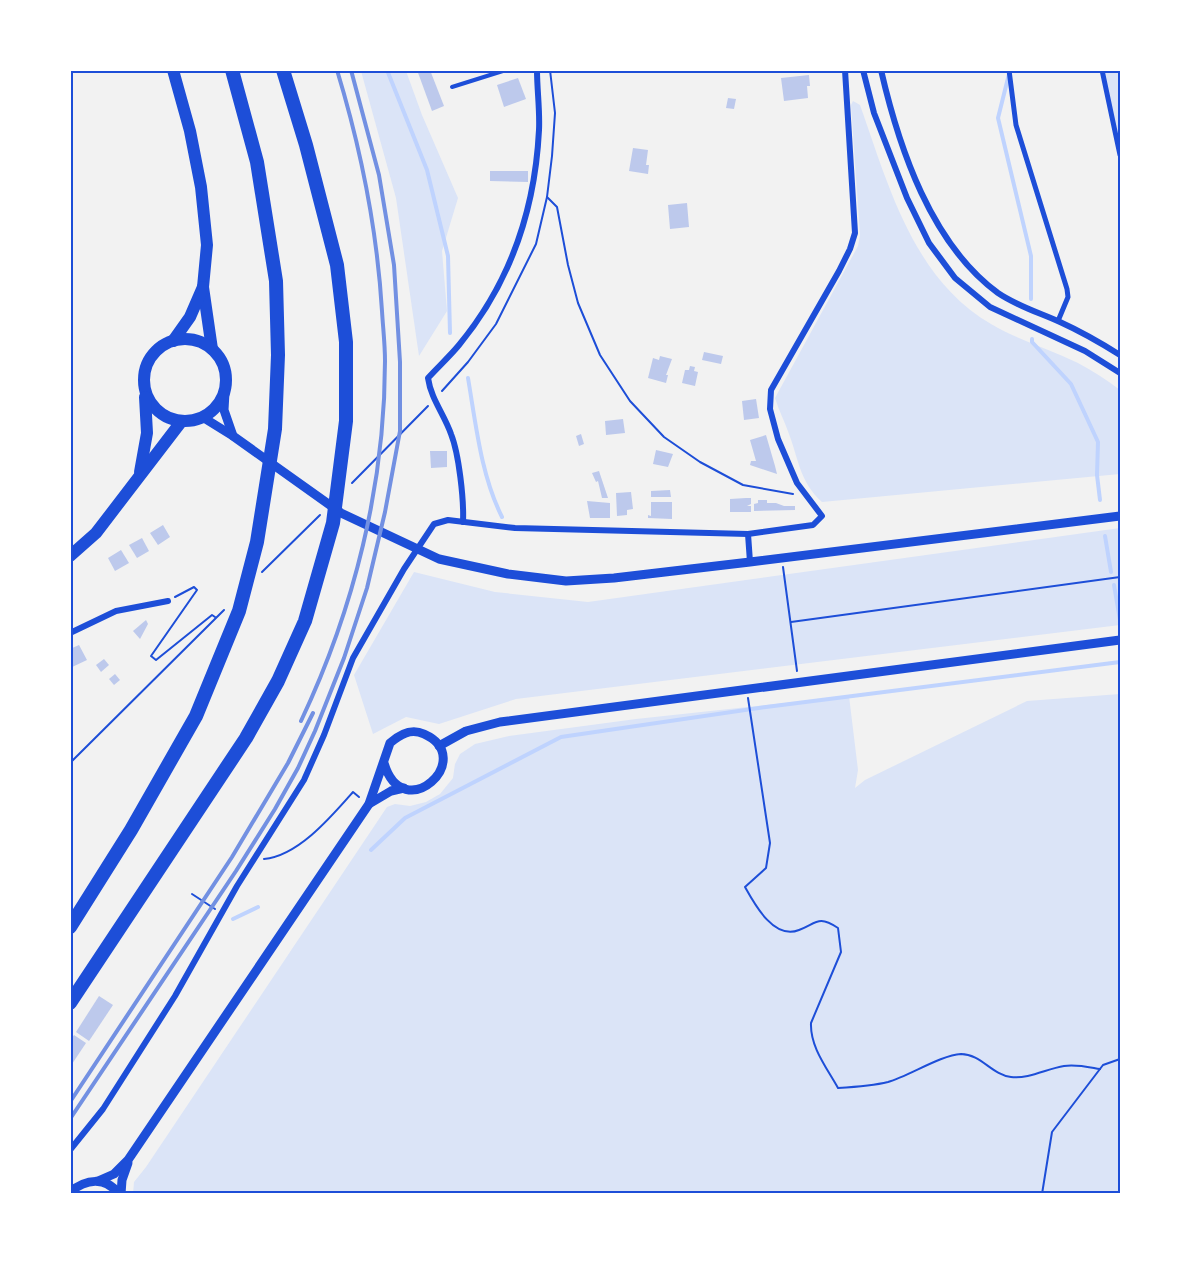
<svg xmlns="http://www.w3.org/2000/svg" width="1191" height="1264" viewBox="0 0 1191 1264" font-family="'Noto Serif',serif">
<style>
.green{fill:#dbe4f7}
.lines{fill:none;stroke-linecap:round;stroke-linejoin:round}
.stream{stroke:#bfd3fe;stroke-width:4}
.building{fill:#bdc9ec}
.path{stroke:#1d4ed8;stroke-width:2}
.service{stroke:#1d4ed8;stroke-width:4}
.pedestrian{stroke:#1d4ed8;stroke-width:5}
.minor{stroke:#1d4ed8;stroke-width:6}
.tertiary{stroke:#1d4ed8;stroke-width:9}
.trunk{stroke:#1d4ed8;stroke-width:12}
.motorway{stroke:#1d4ed8;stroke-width:14}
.rail{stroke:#7290e2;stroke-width:4}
.neatline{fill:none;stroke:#1d4ed8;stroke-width:2}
</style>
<rect width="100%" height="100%" fill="#f2f2f2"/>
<g class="green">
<polygon points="361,71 406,71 422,115 458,198 442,251 447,311 419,356 396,198"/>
<polygon points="1102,71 1120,71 1120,155"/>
<path d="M853,101L860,105C888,184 913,279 991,324C1018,340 1049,349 1078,363C1093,371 1107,380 1120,390V474L822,502C800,482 799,461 789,434C785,422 779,411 775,398L858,246L860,235L851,105Z"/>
<polygon points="1120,528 1120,625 516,699 439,724 406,717 373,734 354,675 414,572 495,592 588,602"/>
<polygon points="1120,694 1120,1193 133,1194 134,1182 146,1167 387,807 395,804 410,806 426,802 440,794 453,778 455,764 460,754 475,744 509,736 636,719 849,696 858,770 855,788 865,780 1027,701"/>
</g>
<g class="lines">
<g class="stream">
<polyline points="387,70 427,170 448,256 450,333"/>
<polyline points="1009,74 998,118 1031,256 1031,299"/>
<polyline points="1032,339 1032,342 1071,384 1098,442 1097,475 1100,500"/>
<path d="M468,378C476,425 481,475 502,517"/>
<polyline points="1105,536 1111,572"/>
<polyline points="1114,585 1120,620"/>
<polyline points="371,850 405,818 561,737 766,707 1120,662"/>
<polyline points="233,919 258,907"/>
</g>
</g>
<g class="building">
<polygon points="417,70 430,70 444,106 432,111"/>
<polygon points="809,75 810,86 807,86 808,98 784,101 781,78"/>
<polygon points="518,78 526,99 504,107 497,85"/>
<polygon points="728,98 736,99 734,109 726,108"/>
<polygon points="633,148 648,150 646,165 649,165 648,174 629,171"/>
<polygon points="490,171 528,171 528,182 490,181"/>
<polygon points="687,203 689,227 670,229 668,205"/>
<polygon points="704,352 723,356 721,364 702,360"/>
<polygon points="660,356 672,359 666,375 668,375 666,383 648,378 653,358 659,360"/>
<polygon points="690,366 695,367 694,371 698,372 695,386 682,383 685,370 689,370"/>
<polygon points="756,399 759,418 744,420 742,401"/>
<polygon points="623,419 625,433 606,435 605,421"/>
<polygon points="581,434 584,444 579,446 576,436"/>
<polygon points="766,435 775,466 777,474 750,465 751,461 756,461 750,440"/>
<polygon points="656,450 673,454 668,467 653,464"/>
<polygon points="430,451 447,451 447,467 431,468"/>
<polygon points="599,471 608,498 602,498 598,481 596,482 592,473"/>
<polygon points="670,490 671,497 651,497 651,491"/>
<polygon points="631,492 633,509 627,510 627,515 617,516 616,493"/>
<polygon points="746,498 751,498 751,504 747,506 751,506 751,512 730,512 730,499"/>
<polygon points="758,500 767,500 767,503 776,503 784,506 795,506 795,510 754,511 754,504 758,503"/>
<polygon points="587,501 610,503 610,518 590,518"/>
<polygon points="651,502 672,502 672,519 648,518 648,515 651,516"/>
<polygon points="163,525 170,537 158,545 150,533"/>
<polygon points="142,538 149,551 137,558 129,545"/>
<polygon points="121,550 129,563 115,571 108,558"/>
<polygon points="146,620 148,624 140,639 133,631"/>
<polygon points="79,645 87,660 70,668 70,649"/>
<polygon points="104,659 109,665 101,672 96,665"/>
<polygon points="115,674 120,680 114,685 109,679"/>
<polygon points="99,996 113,1005 89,1041 76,1032"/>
<polygon points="74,1035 86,1043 70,1067 70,1041"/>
</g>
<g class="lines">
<g class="path">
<polyline points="547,197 557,207 568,265 578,303 600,355 630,401 664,437 700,462 743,485 793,494"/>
<polyline points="442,391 468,362 496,324 536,244 547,197 552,156 555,113 550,70"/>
<polyline points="352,483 428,406"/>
<polyline points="783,567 797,671"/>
<polyline points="262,572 320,515"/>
<polyline points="175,597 194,587 197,590 151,656 156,660 212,615 215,617"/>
<polyline points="791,622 1120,577"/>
<path d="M748,698L770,843L766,868L745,887C755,905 774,940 799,930C817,923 818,915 838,928L841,952L811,1023C810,1047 827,1068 838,1088C855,1087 872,1086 888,1082C909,1076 941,1055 961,1054C981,1054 992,1075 1011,1077C1029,1079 1046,1069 1064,1066C1076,1064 1088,1067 1100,1069"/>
<polyline points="70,763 224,610"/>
<path d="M264,859C298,856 331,817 353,792L359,797"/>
<polyline points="192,894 215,909"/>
<polyline points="1042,1194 1052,1132 1103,1065 1120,1059"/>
</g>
<polyline class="service" points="452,87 506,70"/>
<g class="pedestrian">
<polyline points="1009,70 1016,125 1067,289 1068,297 1058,321"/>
<polyline points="1102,70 1120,155"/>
</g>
<g class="minor">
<polyline points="863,70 874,113 907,198 929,243 955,278 990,307 1085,351 1120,373"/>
<path d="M881,70C899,148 931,244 998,293C1017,306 1040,313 1060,322C1082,332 1101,343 1120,355"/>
<path d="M463,522C464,500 459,454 451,434C444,414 431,399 428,378C438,367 450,356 459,345C511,282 535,210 539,130C540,110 537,90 537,70"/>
<polyline points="748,534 750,562"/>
<polyline points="70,633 116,611 168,601"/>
<polyline points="70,1150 103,1109 175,996 237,886 304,780 324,735 353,658 404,569 434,524 448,520 515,528 748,534 813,525 822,516 797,483 778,439 770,409 771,390 839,271 850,249 855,233 845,70"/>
</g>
<g class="tertiary">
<polyline points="225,392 224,410 233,436"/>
<polyline points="204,418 233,436 341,513 439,559 508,574 566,581 614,578 750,562 1120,516"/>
<polyline points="439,746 466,731 500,722 1120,640"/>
<polyline points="369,804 391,791 404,788"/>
<path d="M98,1181L114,1174L128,1160L369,804L390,743C400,734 411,728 424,734C478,758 403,828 384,763"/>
<path d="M70,1192C86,1179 105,1176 119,1194"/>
<polyline points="121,1194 122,1180 128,1163"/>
</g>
<g class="trunk">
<polyline points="173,70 190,131 201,187 207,245 203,287 212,349"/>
<circle cx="185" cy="380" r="41"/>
<polyline points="173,341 190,317 203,287"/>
<polyline points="140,472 147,433 145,397"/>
<polyline points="70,556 96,533 181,422"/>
</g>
<g class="motorway">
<polyline points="70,927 131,830 196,716 239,611 257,542 275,429 278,355 276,281 257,162 232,70"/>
<polyline points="70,1003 246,738 278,681 305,621 333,523 346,421 346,342 337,265 306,145 283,70"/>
</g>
<g class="rail">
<path d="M301,721C354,609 385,485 385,361C385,344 383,328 382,311C377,229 361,149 337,70"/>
<polyline points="70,1102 232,857 288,763 313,713"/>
<polyline points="70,1119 236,871 275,809 298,768 315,731 344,658 367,588 385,512 400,431 400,362 394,265 379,175 351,70"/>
</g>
</g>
<rect width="1191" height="1264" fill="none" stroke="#ffffff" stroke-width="144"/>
<rect x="72" y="72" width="1047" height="1120" class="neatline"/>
</svg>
